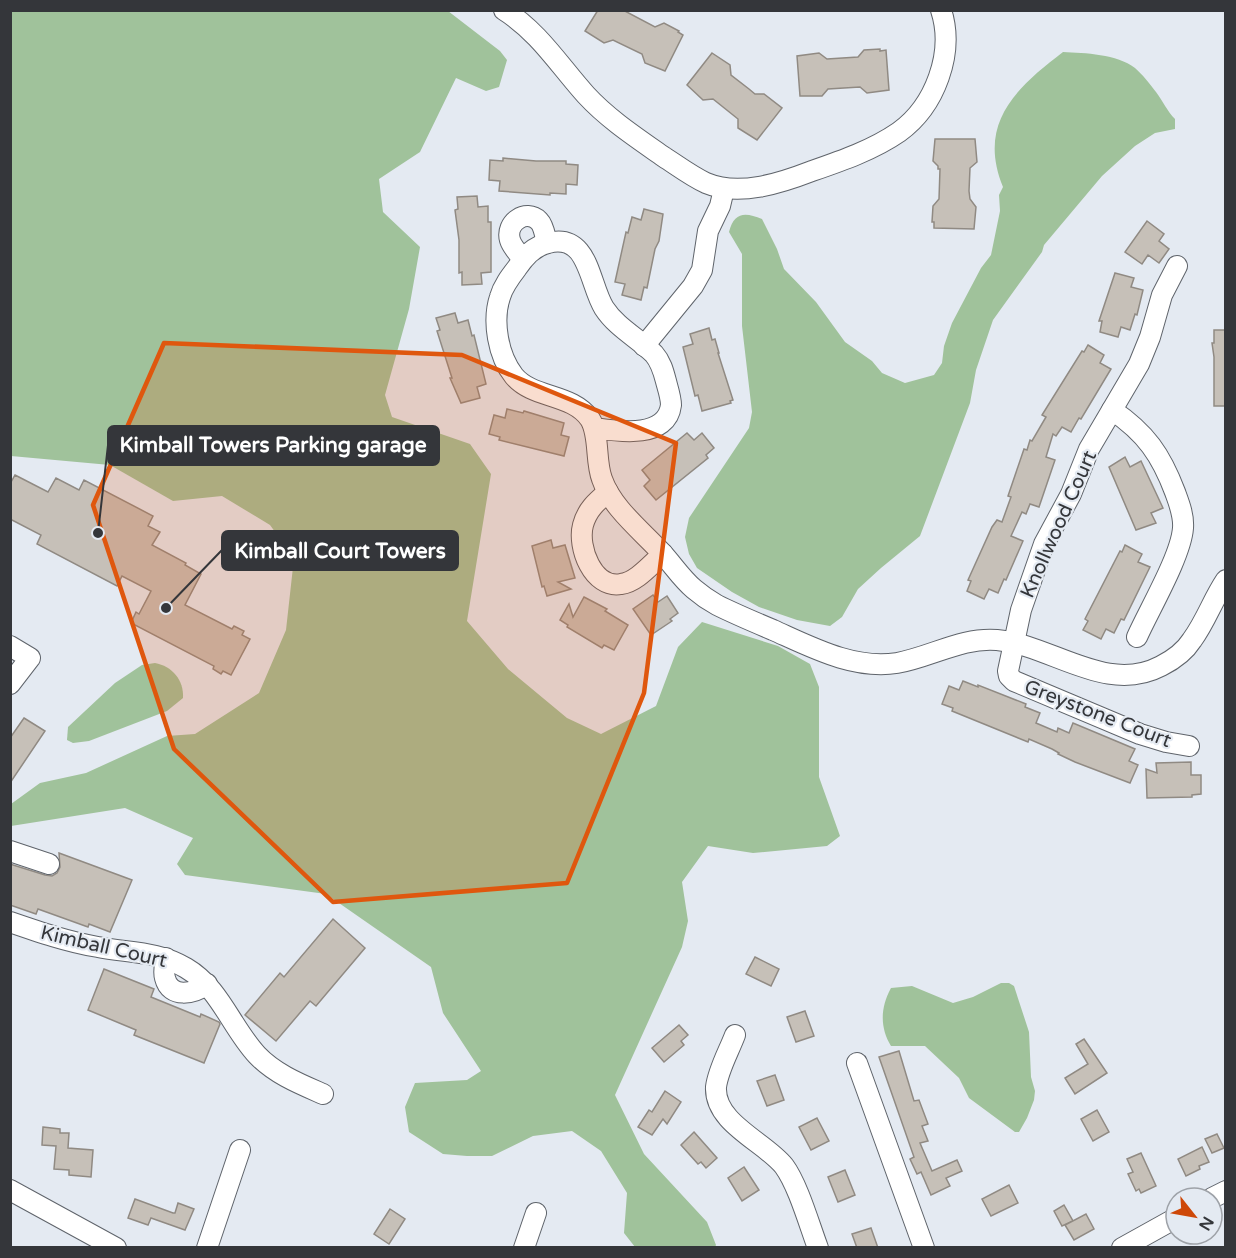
<svg xmlns="http://www.w3.org/2000/svg" width="1236" height="1258" viewBox="0 0 1236 1258" font-family="'Varela Round',sans-serif">
<style>
.green{fill:#a0c29b}
.building{fill:#c6c0b8;stroke:#908a83;stroke-width:1.5}
.lines{fill:none;stroke-linecap:round;stroke-linejoin:round}
.minor-casing{stroke:#5f646b;stroke-width:22}
.minor{stroke:#fff;stroke-width:20}
.marked{fill:#df570e;fill-opacity:0.2;stroke:#df570e;stroke-width:4.5;stroke-linejoin:round}
.labels{text-anchor:middle;stroke-width:4.5;stroke-linejoin:round;paint-order:stroke}
.street-label{font-size:20px;fill:#34363a;stroke:#e4eaf2}
.leader{fill:none;stroke:#34363a;stroke-width:2}
.callout-dot{fill:#34363a;stroke:#e4eaf2;stroke-width:2}
.callout{fill:#34363a;stroke:#34363a;stroke-width:2}
.callout-label{font-size:21px;text-anchor:middle;font-weight:bold;fill:#fff}
</style>
<rect width="100%" height="100%" fill="#e4eaf2"/>
<g class="green">
<polygon points="11,10 448,11 500,51 507,60 499,87 486,91 456,78 420,152 379,179 383,212 420,247 409,309 385,395 392,417 470,444 491,474 467,621 508,669 567,718 601,734 656,706 678,647 702,622 778,646 810,664 819,687 819,777 840,836 827,846 753,853 708,846 682,882 688,921 682,947 615,1095 644,1154 707,1222 716,1245 715,1247 635,1247 624,1233 627,1193 601,1151 572,1131 533,1136 492,1156 467,1156 443,1154 409,1132 405,1107 415,1083 467,1080 481,1071 443,1013 431,967 326,894 185,875 177,864 193,838 125,808 11,826 11,804 40,783 86,773 167,736 195,734 259,693 286,630 294,558 270,525 222,496 173,501 110,465 11,456"/>
<path d="M1063,52C1085,53 1117,54 1135,68C1142,74 1150,84 1156,92C1163,101 1167,111 1175,119V129L1155,133L1135,146L1102,176L1044,245L1042,252L993,320L976,370L970,403L920,536L881,568L858,589L842,617L830,626L797,620L759,607L732,592L697,568L689,554L685,537L689,518L749,428L752,412L742,326V254L729,232C734,212 745,212 762,219L777,249L784,269L816,302L845,342L872,361L882,373L905,383L934,375L942,363L944,346L952,323L981,268L991,255L1000,211L999,195L1003,187C977,123 1016,88 1063,52Z"/>
<path d="M155,663C172,666 184,680 183,698L167,711L89,741L73,743L67,740L68,727L115,683L142,665Z"/>
<path d="M1001,983H1009L1014,986L1029,1032L1031,1077L1035,1091L1034,1100L1027,1118L1019,1132H1015L969,1098L959,1078L925,1046H891C880,1028 880,1008 891,988L912,986L953,1003L973,997Z"/>
</g>
<g class="building">
<polygon points="598,10 623,10 655,27 664,23 679,31 678,32 683,35 665,71 645,63 642,54 613,40 604,43 585,31"/>
<polygon points="880,49 880,51 886,50 889,90 867,93 860,87 828,89 822,96 800,96 797,56 819,53 827,59 858,57 864,50"/>
<polygon points="712,53 730,65 731,75 749,89 755,94 764,94 782,108 757,140 738,128 738,119 713,99 703,100 687,85"/>
<polygon points="935,139 975,139 977,162 970,168 969,191 970,199 976,207 974,229 934,228 934,222 932,222 933,206 939,199 940,169 938,169 938,166 933,161"/>
<polygon points="503,158 536,161 566,161 566,164 578,165 577,185 566,184 566,194 550,193 550,195 499,191 500,181 489,180 490,160 503,161"/>
<polygon points="477,196 478,207 488,206 488,222 491,222 491,272 481,273 482,284 462,285 462,272 459,273 459,240 455,210 458,209 457,197"/>
<polygon points="644,209 663,214 659,241 655,249 647,288 644,287 641,300 622,295 625,284 615,282 626,232 628,233 632,217 641,220"/>
<polygon points="1147,221 1164,234 1159,241 1169,249 1159,263 1148,255 1142,264 1125,252"/>
<polygon points="1115,273 1134,278 1131,287 1143,290 1137,315 1135,314 1130,330 1121,327 1118,337 1100,332 1102,321 1099,321"/>
<polygon points="455,313 458,323 468,320 472,336 474,335 486,384 477,387 480,398 461,403 450,378 452,378 437,331 440,330 436,318"/>
<polygon points="709,328 712,340 715,339 719,353 718,353 733,400 730,401 731,403 702,411 698,395 695,396 683,347 693,344 690,334"/>
<polygon points="1214,330 1226,330 1226,406 1214,406 1214,357 1212,343 1214,343"/>
<polygon points="1088,345 1104,355 1100,363 1111,369 1081,419 1079,418 1071,432 1062,427 1056,436 1053,434 1046,457 1055,460 1039,507 1030,504 1026,514 1022,512 1011,536 1023,541 1006,580 1004,579 998,593 989,589 984,599 967,591 971,581 968,580 992,527 997,520 1002,522 1011,497 1008,496 1024,449 1027,450 1030,440 1032,441 1046,417 1042,415 1082,351 1084,352"/>
<polygon points="507,409 523,413 524,411 564,423 561,435 569,437 564,456 499,440 500,437 489,434 494,415 505,418"/>
<polygon points="687,433 694,440 702,433 714,448 706,455 708,458 656,500 644,486 650,480 642,470"/>
<polygon points="1125,457 1130,467 1141,461 1163,508 1151,513 1156,523 1136,530 1109,467"/>
<polygon points="15,475 48,492 56,478 79,490 84,480 153,516 148,526 160,532 152,545 186,563 185,565 201,574 185,605 232,629 234,626 244,631 242,635 250,639 231,675 223,671 221,674 213,669 214,666 131,623 136,612 139,614 151,591 122,576 117,586 37,544 41,535 10,519 10,484"/>
<polygon points="551,540 553,548 565,545 575,578 558,582 571,589 547,596 544,586 542,587 532,546"/>
<polygon points="1125,545 1142,554 1138,562 1150,567 1124,620 1121,619 1114,633 1106,629 1101,639 1083,630 1088,621 1085,619 1120,551 1122,552"/>
<polygon points="653,595 658,602 667,596 678,613 670,619 672,621 651,635 633,609"/>
<polygon points="584,597 607,609 605,611 628,625 614,650 604,645 602,648 567,627 568,625 560,620 569,604 573,617"/>
<polygon points="963,681 978,687 978,685 1026,704 1025,707 1040,713 1036,723 1057,732 1058,728 1069,733 1073,723 1135,749 1129,761 1138,765 1130,783 1075,762 1058,754 1059,753 1052,749 1029,739 1028,742 952,711 953,708 942,704 949,686 959,690"/>
<polygon points="24,718 45,731 10,783 10,738"/>
<polygon points="1191,762 1191,775 1201,775 1201,794 1192,795 1192,797 1147,798 1146,769 1157,773 1156,763"/>
<polygon points="59,853 132,880 110,932 89,924 88,927 38,909 36,914 10,905 10,864 45,875 52,876 57,873 60,867"/>
<polygon points="333,919 365,948 316,1006 310,1001 276,1041 245,1015 280,973 284,977"/>
<polygon points="755,957 779,969 771,986 746,974"/>
<polygon points="104,969 154,989 151,997 200,1017 201,1014 219,1022 220,1024 204,1063 134,1035 136,1030 88,1010"/>
<polygon points="805,1011 814,1036 796,1042 787,1017"/>
<polygon points="679,1025 688,1035 681,1041 684,1045 664,1062 652,1048"/>
<polygon points="1084,1039 1107,1073 1075,1094 1065,1078 1088,1064 1076,1044"/>
<polygon points="899,1051 914,1101 919,1100 928,1124 922,1126 928,1141 920,1143 932,1171 957,1160 962,1171 946,1178 950,1186 931,1195 921,1172 917,1174 910,1159 914,1157 879,1057"/>
<polygon points="775,1075 784,1100 767,1106 757,1081"/>
<polygon points="665,1091 681,1102 667,1124 663,1119 652,1135 638,1127 649,1110 652,1112"/>
<polygon points="1097,1110 1109,1132 1093,1141 1081,1119"/>
<polygon points="817,1118 829,1141 811,1150 799,1127"/>
<polygon points="43,1127 60,1129 60,1133 69,1133 68,1148 93,1150 91,1177 69,1175 69,1170 54,1169 56,1146 42,1145"/>
<polygon points="694,1132 717,1158 706,1168 701,1162 698,1164 681,1145"/>
<polygon points="1217,1134 1224,1148 1212,1153 1205,1139"/>
<polygon points="1202,1147 1209,1162 1199,1166 1200,1169 1186,1176 1178,1159"/>
<polygon points="1141,1153 1156,1186 1141,1193 1139,1189 1136,1191 1128,1174 1133,1172 1127,1159"/>
<polygon points="744,1167 759,1190 742,1201 728,1178"/>
<polygon points="845,1170 855,1195 838,1202 828,1177"/>
<polygon points="1009,1185 1018,1203 991,1216 982,1199"/>
<polygon points="135,1199 173,1213 175,1213 178,1203 194,1209 185,1230 151,1218 148,1225 128,1218"/>
<polygon points="1064,1205 1073,1221 1062,1226 1054,1211"/>
<polygon points="390,1209 405,1219 389,1244 374,1234"/>
<polygon points="1086,1214 1094,1229 1074,1240 1065,1225"/>
<polygon points="871,1228 878,1248 857,1248 852,1234"/>
</g>
<g class="lines">
<g class="minor-casing">
<g id="minor">
<path d="M504,10C539,32 559,65 586,95C608,119 637,138 664,157C678,166 691,176 706,183C739,197 781,183 812,171C841,161 873,150 899,132C935,106 955,53 941,10"/>
<path d="M523,259C519,254 512,247 510,240C505,223 526,208 539,221C544,226 545,236 547,243"/>
<polyline points="1177,266 1162,295 1150,337 1139,364 1089,449 1071,494 1044,544 1021,610 1008,671 1009,676 1014,681 1140,734 1166,742 1189,746"/>
<polyline points="644,346 693,286 702,270 708,231 720,206 724,189"/>
<path d="M1112,410C1146,433 1161,455 1175,492C1179,503 1184,515 1183,528C1181,556 1149,610 1137,637"/>
<path d="M594,428C616,431 667,440 671,405C671,399 669,392 667,385C664,374 662,363 654,354C638,338 617,328 604,308C589,284 589,232 548,243C534,246 525,256 517,268C510,277 503,286 500,297C492,321 498,356 514,376C533,399 572,393 590,419C600,435 595,461 602,479C612,508 642,531 662,553C673,565 682,579 694,589C701,595 708,600 717,605C735,614 754,622 773,630C811,647 854,670 897,663C931,657 962,637 997,640C1052,645 1106,695 1161,666C1173,660 1185,651 1192,640C1206,621 1213,599 1226,580"/>
<path d="M608,492C596,502 587,510 583,525C577,547 593,589 621,584C637,582 651,564 663,554"/>
<polyline points="10,646 30,658 10,684"/>
<polyline points="10,851 49,864"/>
<path d="M10,922C39,932 68,942 98,947C128,953 158,951 186,968C220,988 231,1027 257,1055C275,1074 300,1084 323,1094"/>
<path d="M166,958C165,964 163,972 165,978C170,999 194,994 207,984"/>
<path d="M735,1035C729,1051 718,1070 716,1087C714,1123 765,1142 784,1166C798,1185 809,1224 818,1248"/>
<polyline points="857,1063 924,1248"/>
<polyline points="10,1190 116,1248"/>
<polyline points="1212,1198 1226,1191"/>
<polyline points="207,1248 240,1150"/>
<polyline points="524,1248 536,1213"/>
<polyline points="1122,1248 1176,1218"/>
</g>
</g>
<use href="#minor" class="minor"/>
</g>
<path class="marked" d="M164,343L462,355L676,443L644,693L567,883L333,902L174,749L93,505Z"/>
<g class="labels">
<g class="street-label">
<text transform="translate(1058 524) rotate(-66)" y="7">Knollwood Court</text>
<text transform="translate(1098 713) rotate(21)" y="7">Greystone Court</text>
<text transform="translate(104 946) rotate(13)" y="7">Kimball Court</text>
</g>
</g>
<path class="leader" d="M98 533L108 445M166 608L222 550"/>
<g class="callout-dot">
<circle cx="98" cy="533" r="6"/>
<circle cx="166" cy="608" r="6"/>
</g>
<g class="callout">
<rect x="108" y="426" width="331" height="39" rx="6"/>
<rect x="222" y="531" width="236" height="39" rx="6"/>
</g>
<g class="callout-label">
<text x="273" y="452">Kimball Towers Parking garage</text>
<text x="340" y="558">Kimball Court Towers</text>
</g>
<rect width="1236" height="1258" fill="none" stroke="#34363a" stroke-width="24"/>
<g transform="translate(1194 1216) rotate(121)"><circle r="28" fill="#e4eaf2" stroke="#9ea2a8" stroke-width="1.5"/>
<path d="M0-4.5L10 22L0 15L-10 22Z" fill="#ce4808"/>
<text y="-9" font-size="16" font-weight="bold" text-anchor="middle" fill="#34363a">N</text>
</g>
</svg>
